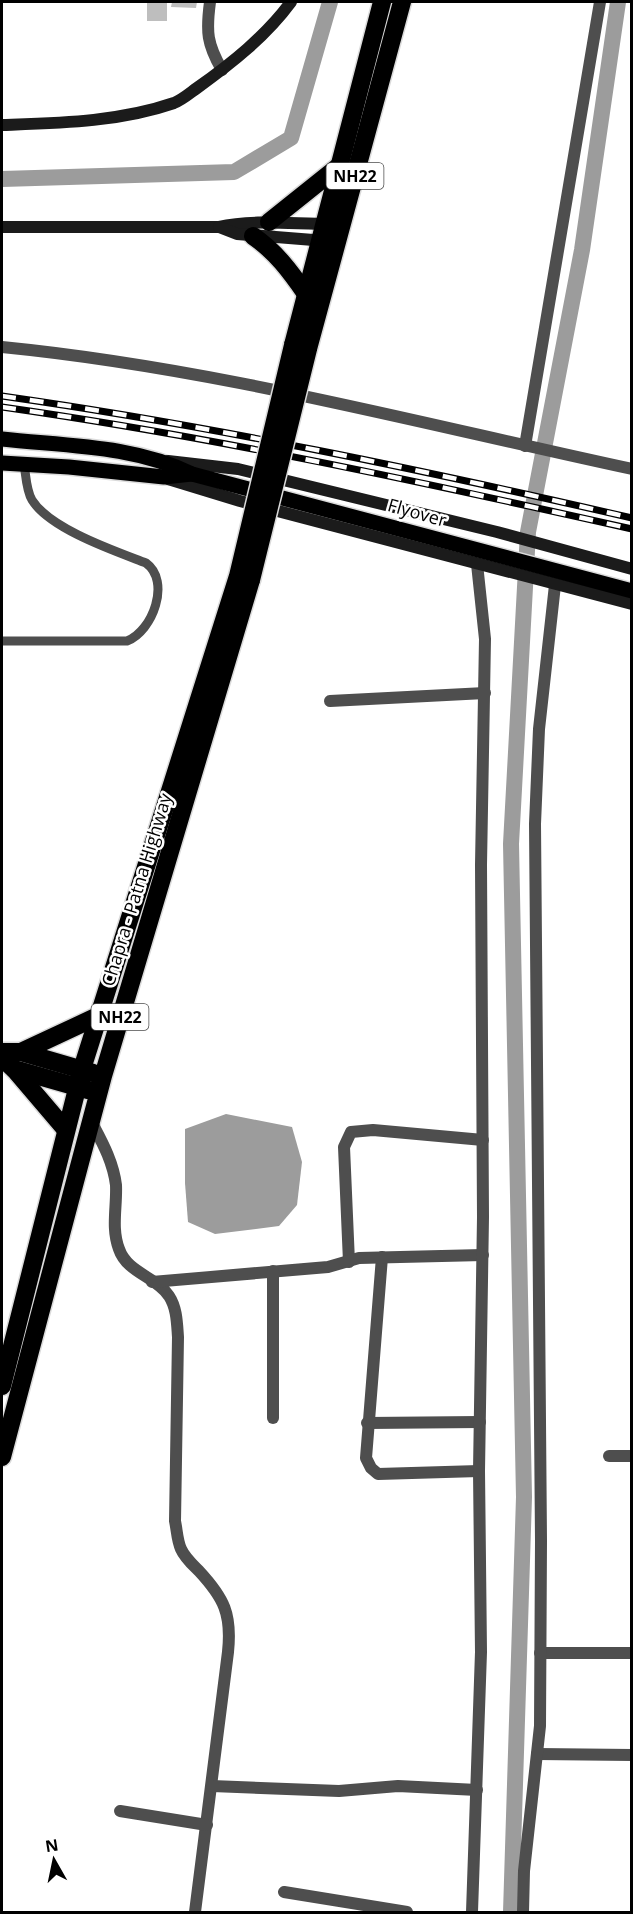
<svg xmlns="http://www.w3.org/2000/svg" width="633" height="1914" viewBox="0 0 633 1914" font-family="'Open Sans',sans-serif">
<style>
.water{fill:#9c9c9c}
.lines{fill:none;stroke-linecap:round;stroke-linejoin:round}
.canal{stroke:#9c9c9c;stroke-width:16}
.building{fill:#bebebe}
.primary-casing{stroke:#dbdbdb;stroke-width:18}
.highway-casing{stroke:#dbdbdb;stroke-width:21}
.lane{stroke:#4e4e4e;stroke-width:9}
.street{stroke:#4e4e4e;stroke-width:12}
.secondary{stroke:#1b1b1b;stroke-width:12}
.primary{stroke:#000;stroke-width:15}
.highway{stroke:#000;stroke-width:18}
.rail-casing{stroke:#000;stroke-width:7}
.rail{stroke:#fff;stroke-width:4.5;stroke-dasharray:14;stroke-linecap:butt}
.highway-bridge-casing{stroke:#dbdbdb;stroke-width:21;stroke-linecap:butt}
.highway-bridge{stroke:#000;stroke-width:18}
.labels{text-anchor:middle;stroke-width:5;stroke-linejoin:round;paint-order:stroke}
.shield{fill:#fff;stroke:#4c4c4c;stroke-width:1.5}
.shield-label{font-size:16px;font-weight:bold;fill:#000}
.street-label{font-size:18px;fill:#000;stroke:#fff}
</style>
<rect width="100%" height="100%" fill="#fff"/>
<polygon class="water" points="226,1114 292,1127 302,1162 297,1205 279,1226 215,1234 188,1222 185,1183 185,1129"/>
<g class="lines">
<g class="canal">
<polyline points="2,179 234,172 291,138 330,2"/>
<polyline points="511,1912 524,1497 511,844 528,532 582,250 618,2"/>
</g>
</g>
<g class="building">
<rect x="147" y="2" width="20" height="19"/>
<polygon points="172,2 197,2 196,8 171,7"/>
</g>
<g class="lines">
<g class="primary-casing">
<g id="primary">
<path d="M2,439C66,446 133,445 192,474L632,591"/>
<polyline points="2,463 69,467 164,477 192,474"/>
</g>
</g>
<g class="highway-casing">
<g id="highway">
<polyline points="269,222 339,166"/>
<path d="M253,236C276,252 290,271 306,294"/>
<polyline points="293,345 382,2"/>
<polyline points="308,349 402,2"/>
<polyline points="2,1052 21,1052 93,1073"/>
<polyline points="21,1052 98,1016"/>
<polyline points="2,1058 14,1069 88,1090"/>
<polyline points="14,1069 66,1130"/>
<polyline points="2,1386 82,1069 238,576"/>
<polyline points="2,1457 103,1076 251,580"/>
</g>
</g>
<path class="lane" d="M2,641H127C153,631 171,581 146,563C115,551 50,529 32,500C26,490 26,475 24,464"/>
<g class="street">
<path d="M210,2C206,32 207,44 222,70"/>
<path d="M2,347C215,368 422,424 632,469"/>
<polyline points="525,446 600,2"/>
<polyline points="330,701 485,693"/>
<path d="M91,1121C102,1142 113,1161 116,1185C117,1207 111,1228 119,1249C127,1273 157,1277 169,1296C177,1308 177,1324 178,1337L175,1521C177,1530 177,1540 181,1549C185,1558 192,1564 199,1571C224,1598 232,1614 228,1652L195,1912"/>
<polyline points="382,1257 366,1458 371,1468 378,1474 479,1471"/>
<polyline points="349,1262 344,1147 351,1132 373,1130 483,1140"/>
<polyline points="152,1282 328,1267 359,1258 483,1255"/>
<polyline points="273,1418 273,1271"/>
<polyline points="367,1423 480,1422"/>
<polyline points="609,1456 632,1456"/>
<polyline points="540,1653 632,1653"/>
<polyline points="537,1754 632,1755"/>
<polyline points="212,1786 339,1791 398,1786 477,1790"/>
<polyline points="120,1811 207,1825"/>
<polyline points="284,1892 407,1912"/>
<polyline points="472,1912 481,1652 479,1471 483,1217 481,865 485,639 477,564"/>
<polyline points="523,1912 524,1871 540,1726 541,1541 535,824 539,729 555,585"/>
</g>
<g class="secondary">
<path d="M2,125C59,123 119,122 174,103C182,100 190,93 197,88C232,63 266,36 291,2"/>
<path d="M2,227H218C255,219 292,224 330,224"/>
<polyline points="219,227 237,234 326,241"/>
<polyline points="168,461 238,469 497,532 632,569"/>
<polyline points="168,479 240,501 632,604"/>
</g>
<use href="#primary" class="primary"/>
<use href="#highway" class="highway"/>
<g class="rail-casing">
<g id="rail">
<path d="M2,396C213,426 423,470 632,518"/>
<path d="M2,407C214,437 422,482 632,529"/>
</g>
</g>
<use href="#rail" class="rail"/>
<g class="highway-bridge-casing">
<g id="highway-bridge">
<polyline points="238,576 293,345"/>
<polyline points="251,580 308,349"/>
</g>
</g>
<use href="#highway-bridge" class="highway-bridge"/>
</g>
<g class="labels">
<g class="shield">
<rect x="326.5" y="163" width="57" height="26" rx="4.5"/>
<rect x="91.5" y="1004" width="57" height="26" rx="4.5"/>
</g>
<g class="shield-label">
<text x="355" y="182">NH22</text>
<text x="120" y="1023">NH22</text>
</g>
<g class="street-label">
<text transform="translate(417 513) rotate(16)" y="6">Flyover</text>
<text transform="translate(137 890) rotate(-73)" y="6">Chapra - Patna Highway</text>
</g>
</g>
<rect width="633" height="1914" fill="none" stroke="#000000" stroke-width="6"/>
<g transform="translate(54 1860) rotate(351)" stroke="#ffffff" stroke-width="4.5" paint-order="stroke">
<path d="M0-4.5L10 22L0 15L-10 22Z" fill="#000000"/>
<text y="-9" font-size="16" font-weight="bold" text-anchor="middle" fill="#000000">N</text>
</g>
</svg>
